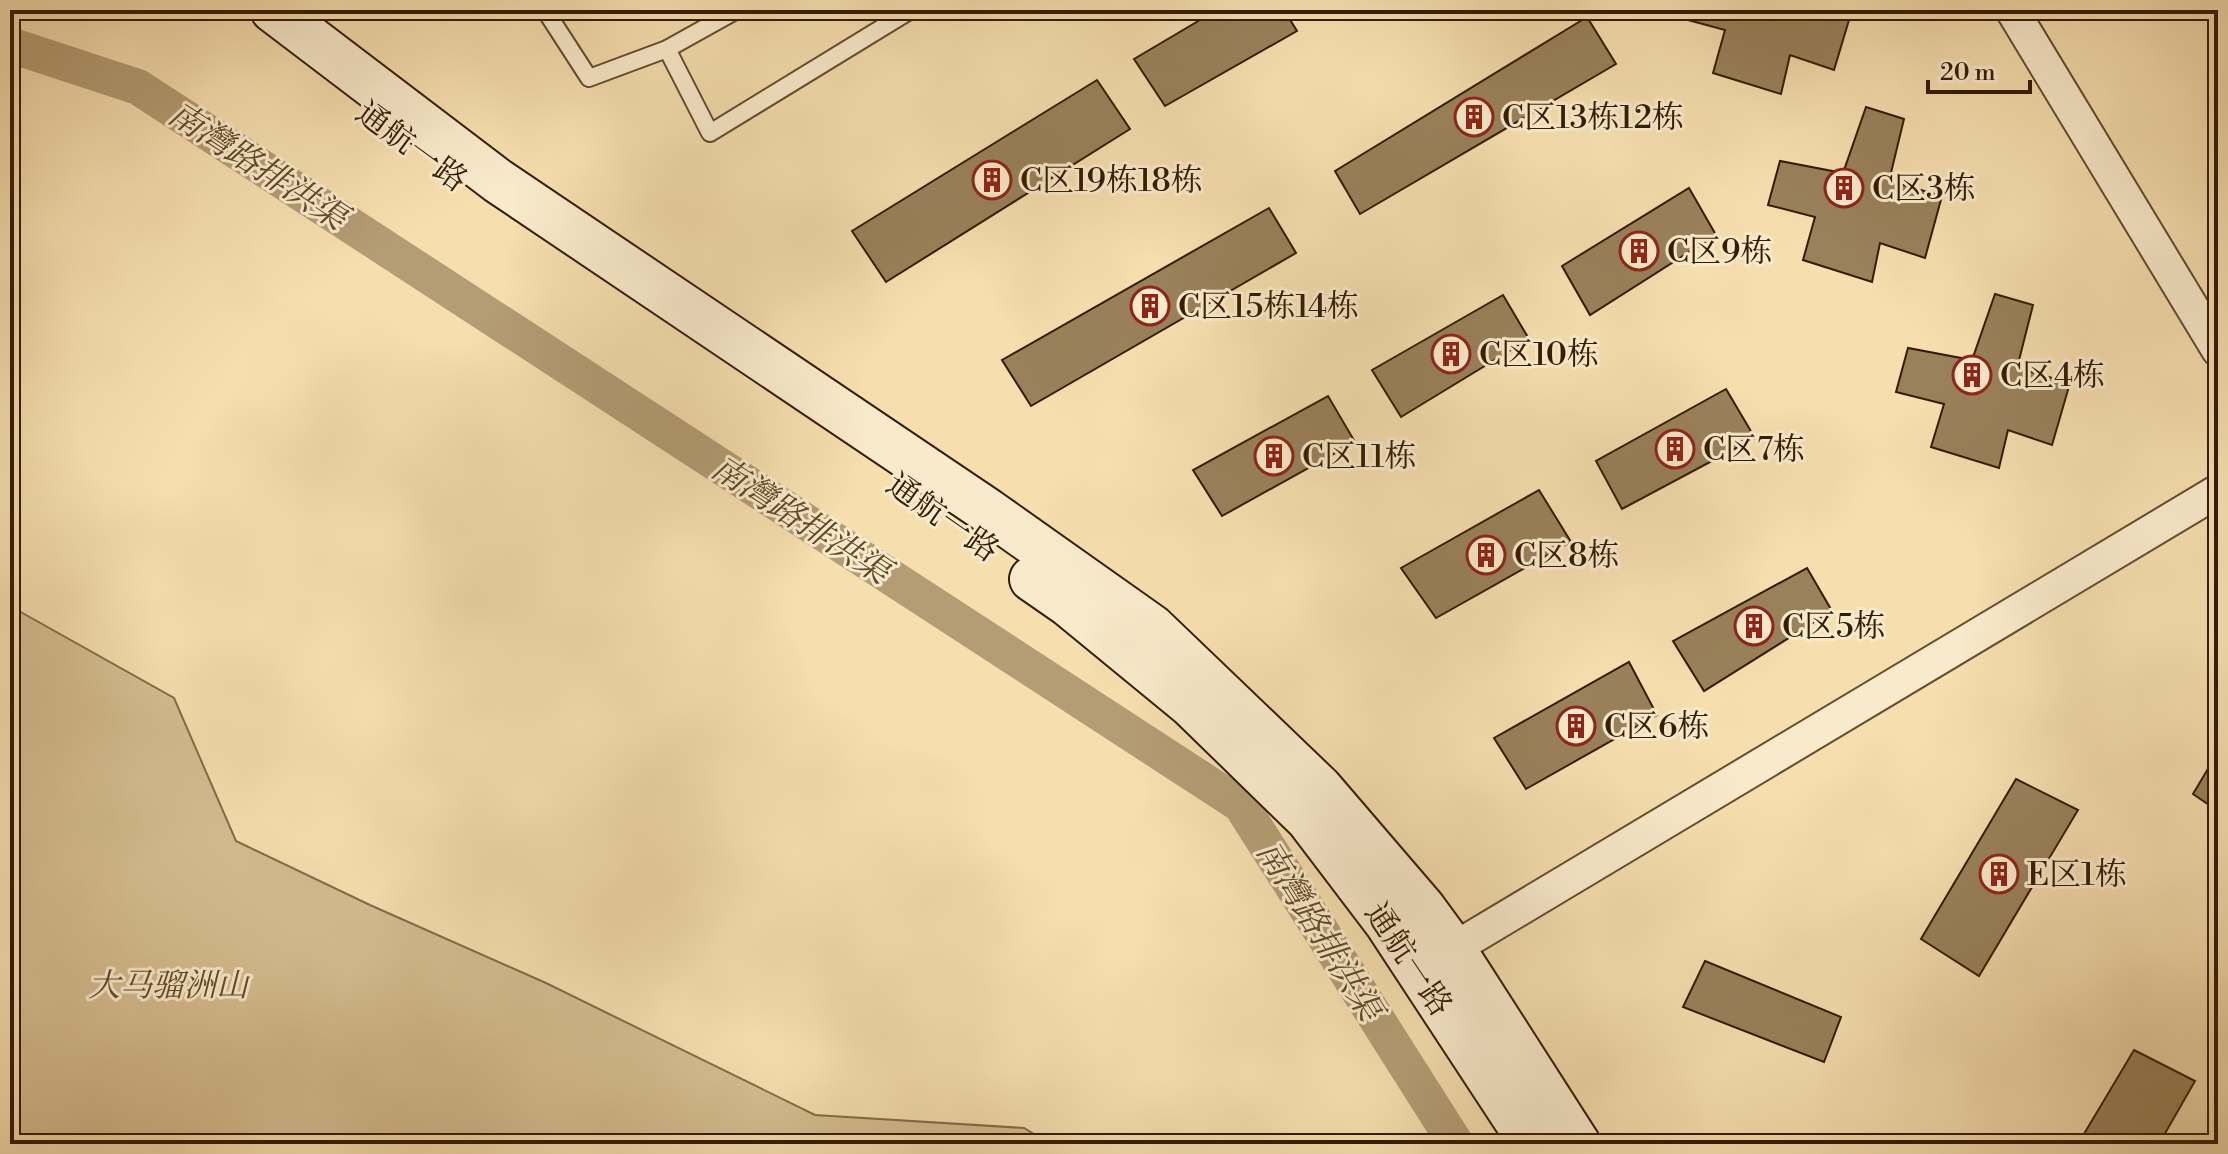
<svg xmlns="http://www.w3.org/2000/svg" width="2228" height="1154" viewBox="0 0 2228 1154" font-family="'Libre Bodoni','Noto Serif SC',serif">
<style>
.green{fill:#d5bd91;stroke:#846c48;stroke-width:2}
.lines{fill:none;stroke-linecap:round;stroke-linejoin:round}
.canal{stroke:#b49c74;stroke-width:36}
.building{fill:#99815b;stroke:#341c00;stroke-width:2}
.lane-casing{stroke:#644c2c;stroke-width:20}
.street-casing{stroke:#644c2c;stroke-width:36}
.secondary-casing{stroke:#341c00;stroke-width:48}
.lane{stroke:#f9eacb;stroke-width:16}
.street{stroke:#f9eacb;stroke-width:32}
.secondary{stroke:#f9eacb;stroke-width:44}
.labels{text-anchor:middle;stroke-width:6;stroke-linejoin:round;paint-order:stroke}
.poi-label{font-size:32px;fill:#341c00;stroke:#f9eacb;text-anchor:start}
.street-label{font-size:32px;fill:#341c00;stroke:#f9eacb}
.park-label{font-size:32px;font-style:italic;fill:#644c2c;stroke:#f9eacb}
.water-label{font-size:34px;font-style:italic;fill:#614929;stroke:#f9eacb}
</style>
<rect width="100%" height="100%" fill="#f6deaf"/>
<filter id="stains"><feTurbulence type="fractalNoise" baseFrequency=".0025" numOctaves="4"/><feColorMatrix values="0 0 0 0 .2 0 0 0 0 .09 0 0 0 0 .02 0 0 0 .5 -.17"/></filter>
<radialGradient id="worn" r=".72"><stop offset=".6" stop-color="#630" stop-opacity="0"/><stop offset="1" stop-color="#630" stop-opacity=".3"/></radialGradient>
<polygon class="green" points="10,606 174,698 236,841 370,905 546,983 815,1115 1024,1128 1050,1144 10,1144"/>
<g class="lines">
<polyline class="canal" points="10,45 138,87 1241,805 1456,1144"/>
</g>
<g class="building">
<polygon points="1217,10 1284,10 1297,31 1165,106 1134,59"/>
<polygon points="1679,10 1852,10 1834,70 1790,55 1781,94 1713,73 1725,30 1677,17"/>
<polygon points="1587,17 1616,64 1360,214 1335,171"/>
<polygon points="1097,80 1130,129 886,282 852,231"/>
<polygon points="1866,107 1904,119 1889,181 1942,196 1925,258 1880,243 1872,282 1803,260 1815,217 1768,205 1780,161 1843,173"/>
<polygon points="1689,188 1716,235 1590,315 1562,266"/>
<polygon points="1269,208 1296,253 1031,406 1002,360"/>
<polygon points="1995,294 2033,305 2017,368 2070,383 2052,445 2008,430 1999,468 1931,447 1944,404 1896,392 1908,348 1972,360"/>
<polygon points="1503,295 1529,339 1401,417 1372,370"/>
<polygon points="1726,389 1755,438 1622,509 1596,461"/>
<polygon points="1328,396 1355,442 1222,516 1193,470"/>
<polygon points="1539,490 1571,542 1436,618 1401,568"/>
<polygon points="1807,568 1832,611 1704,691 1673,641"/>
<polygon points="1629,662 1657,715 1526,789 1494,738"/>
<polygon points="2218,752 2218,811 2193,794"/>
<polygon points="2016,779 2078,810 1979,976 1921,939"/>
<polygon points="1705,961 1841,1017 1824,1062 1683,1007"/>
<polygon points="2134,1050 2195,1081 2159,1144 2078,1144"/>
</g>
<g class="lines">
<g class="lane-casing">
<g id="lane">
<polyline points="545,10 589,78 667,49 737,10"/>
<polyline points="667,49 710,133 911,10"/>
</g>
</g>
<g class="street-casing">
<g id="street">
<polyline points="2012,10 2218,350"/>
<polyline points="1453,949 2218,491"/>
</g>
</g>
<g class="secondary-casing">
<g id="secondary">
<polyline points="273,10 498,181 988,511 1152,627 1320,788 1423,908 1453,949 1578,1144"/>
<polyline points="1032,579 1068,604 1191,705 1308,819 1387,923 1532,1144"/>
</g>
</g>
<use href="#lane" class="lane"/>
<use href="#street" class="street"/>
<use href="#secondary" class="secondary"/>
</g>
<defs>
<g id="building-ring" transform="scale(2)"><circle r="9.5" fill="#f9eacb" stroke="#8f2418" stroke-width="1.5"/><path d="M-4-6H4V6H1V3H-1V6H-4ZM-2.5-4.3h1.7v1.8h-1.7ZM.8-4.3h1.7v1.8H.8ZM-2.5-1h1.7V.8h-1.7ZM.8-1h1.7V.8H.8Z" fill="#8f2418"/></g>
</defs>
<g fill-rule="evenodd">
<use href="#building-ring" x="1474" y="117"/>
<use href="#building-ring" x="992" y="180"/>
<use href="#building-ring" x="1844" y="188"/>
<use href="#building-ring" x="1639" y="251"/>
<use href="#building-ring" x="1150" y="306"/>
<use href="#building-ring" x="1451" y="354"/>
<use href="#building-ring" x="1972" y="375"/>
<use href="#building-ring" x="1675" y="449"/>
<use href="#building-ring" x="1274" y="456"/>
<use href="#building-ring" x="1486" y="555"/>
<use href="#building-ring" x="1754" y="626"/>
<use href="#building-ring" x="1576" y="726"/>
<use href="#building-ring" x="1999" y="874"/>
</g>
<g class="labels">
<g class="poi-label">
<text x="1502" y="128">C区13栋12栋</text>
<text x="1020" y="191">C区19栋18栋</text>
<text x="1872" y="199">C区3栋</text>
<text x="1667" y="262">C区9栋</text>
<text x="1178" y="317">C区15栋14栋</text>
<text x="1479" y="365">C区10栋</text>
<text x="2000" y="386">C区4栋</text>
<text x="1703" y="460">C区7栋</text>
<text x="1302" y="467">C区11栋</text>
<text x="1514" y="566">C区8栋</text>
<text x="1782" y="637">C区5栋</text>
<text x="1604" y="737">C区6栋</text>
<text x="2027" y="885">E区1栋</text>
</g>
<g class="street-label">
<text transform="translate(412 146) rotate(36)" y="11">通航一路</text>
<text transform="translate(943 517) rotate(35)" y="11">通航一路</text>
<text transform="translate(1409 959) rotate(56)" y="11">通航一路</text>
</g>
<g class="park-label">
<text x="168" y="996">大马骝洲山</text>
</g>
<g class="water-label">
<text transform="translate(258 165) rotate(33)" y="12">南灣路排洪渠</text>
<text transform="translate(801 519) rotate(33)" y="12">南灣路排洪渠</text>
<text transform="translate(1320 930) rotate(58)" y="12">南灣路排洪渠</text>
</g>
</g>
<rect width="2228" height="1154" fill="none" stroke="#f6deaf" stroke-width="40"/>
<rect x="12" y="12" width="2204" height="1130" fill="none" stroke="#341c00" stroke-width="4"/>
<rect x="20" y="20" width="2188" height="1114" fill="none" stroke="#341c00" stroke-width="2"/>
<path d="M1928 80v12h102v-12" fill="none" stroke="#341c00" stroke-width="4"/>
<text x="1940" y="80" font-size="24" fill="#341c00" stroke="#f9eacb" stroke-width="6" paint-order="stroke">20 m</text>
<rect width="100%" height="100%" filter="url(#stains)"/>
<rect width="100%" height="100%" fill="url(#worn)"/>
</svg>
